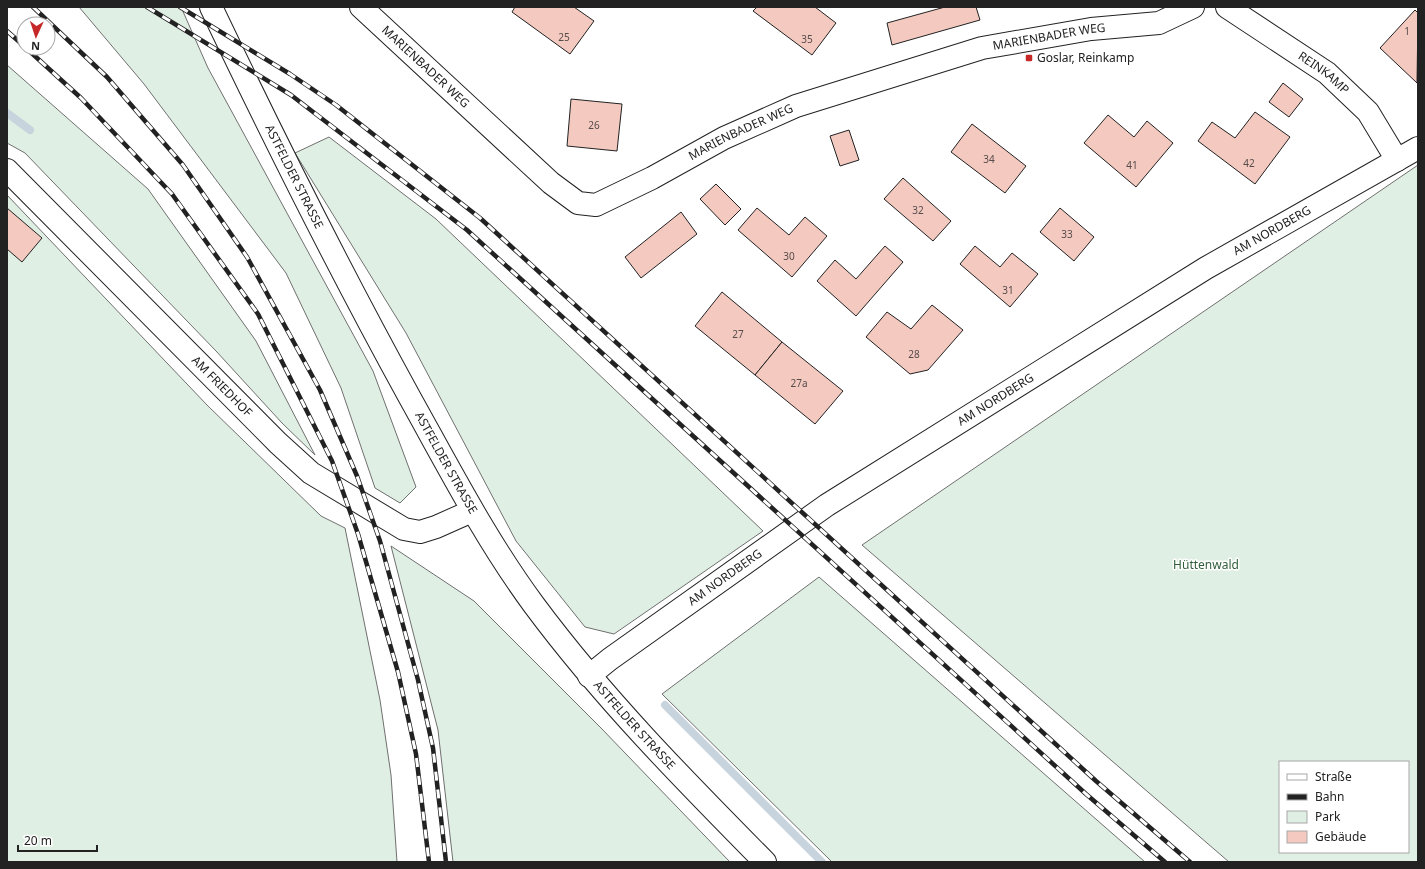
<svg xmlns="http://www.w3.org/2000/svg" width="1425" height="869" viewBox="0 0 1425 869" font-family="'Noto Sans',sans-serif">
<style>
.green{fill:#e0efe3;stroke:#6f6f6f;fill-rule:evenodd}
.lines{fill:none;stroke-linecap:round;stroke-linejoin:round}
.stream{stroke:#c7d3dd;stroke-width:8}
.building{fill:#f3c9c0;stroke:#222}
.minor-casing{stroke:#222;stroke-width:24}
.major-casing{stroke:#222;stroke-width:24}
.minor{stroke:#fff;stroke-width:22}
.major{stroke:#fff;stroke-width:22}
.rail-casing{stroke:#222;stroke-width:4.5}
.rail{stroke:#fff;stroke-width:3;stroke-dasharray:9;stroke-linecap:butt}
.poi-dot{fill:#c62828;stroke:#fff;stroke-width:1.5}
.labels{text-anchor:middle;stroke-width:3;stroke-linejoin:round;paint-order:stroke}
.number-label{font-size:10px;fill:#564c4a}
.street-label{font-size:12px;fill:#222;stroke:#fff}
.poi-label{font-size:12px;fill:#222;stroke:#fff;text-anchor:start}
.park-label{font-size:12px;fill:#2f5e38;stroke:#fff}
</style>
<rect width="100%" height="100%" fill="#fff"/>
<g class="green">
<polygon points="79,7 181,7 208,68 373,371 416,487 400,503 375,488 341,388 286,273 144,84"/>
<polygon points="7,65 148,189 256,341 315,455 282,423 216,351 25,153 7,143"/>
<polygon points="329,137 436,219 763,531 614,634 585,627 516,541 406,333 295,153"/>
<path d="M1418,165V862H1229L862,545ZM1280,762H1408V852H1280Z"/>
<polygon points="7,195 207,405 321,516 345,528 380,700 391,775 397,862 7,862"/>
<polygon points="391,546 474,601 601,728 730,862 453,862 438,730"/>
<polygon points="819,577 1145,862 832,862 662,694"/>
</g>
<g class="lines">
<g class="stream">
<polyline points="7,113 30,130"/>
<polyline points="665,705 822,862"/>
</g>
</g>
<g class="building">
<polygon points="515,7 574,7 594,21 570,54 512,12"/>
<polygon points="757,7 815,7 836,23 812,55 753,11"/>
<polygon points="945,7 976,7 980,20 892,45 887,23"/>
<polygon points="1415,10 1418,13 1417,83 1380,48"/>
<polygon points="1283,83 1303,99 1289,117 1269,102"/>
<polygon points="571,99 622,104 617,151 567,146"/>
<polygon points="1255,112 1290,137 1255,184 1198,141 1212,122 1235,138"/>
<polygon points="1108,115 1134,137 1147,121 1173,143 1136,187 1084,143"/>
<polygon points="972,124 1026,166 1005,193 951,152"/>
<polygon points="849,130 859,160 840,166 830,136"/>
<polygon points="903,178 951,221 933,241 884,199"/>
<polygon points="716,184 741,209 725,225 700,199"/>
<polygon points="7,208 42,238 22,262 7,249"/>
<polygon points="757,208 789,235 805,217 827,236 792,277 738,230"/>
<polygon points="1060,208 1094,237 1074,261 1040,232"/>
<polygon points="681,212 697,234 641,278 625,257"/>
<polygon points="885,246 903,262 856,316 817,281 835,260 856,279"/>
<polygon points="975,246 1000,267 1012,253 1038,274 1010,307 960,264"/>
<polygon points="722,292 782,342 755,375 695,326"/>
<polygon points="932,305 963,330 928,370 910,374 866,337 887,312 911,329"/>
<polygon points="782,342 843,391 815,424 755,375"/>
</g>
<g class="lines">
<g class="minor-casing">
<g id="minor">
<path id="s1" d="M361,7L551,183L578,203L596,205L652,178L724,138L796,106L982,48L1091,29L1159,23L1193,7"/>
<path id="s2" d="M1227,7L1327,73L1368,112L1397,160"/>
<path id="s3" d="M7,170L278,443L311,473L404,529L420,532L436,527L472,511"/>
<path id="s4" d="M589,676L610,659L827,505L1206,268L1418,148"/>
</g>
</g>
<g class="major-casing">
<g id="major">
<path id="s5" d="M211,7C274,139 339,269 410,398C449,468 486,540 534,605C603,698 684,780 765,862"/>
</g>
</g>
<use href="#minor" class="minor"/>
<use href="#major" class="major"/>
<g class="rail-casing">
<g id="rail">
<polyline points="33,7 107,77 183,165 247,257 320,390 357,476 380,541 418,680 433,748 446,862"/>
<polyline points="147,7 291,95 467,230 1086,794 1165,862"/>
<polyline points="180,7 290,74 336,105 480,218 1096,781 1190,862"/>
<polyline points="7,31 24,46"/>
<polyline points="26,48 81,98 172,194 258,314 332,461 358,534 398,672 416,754 429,862"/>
</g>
</g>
<use href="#rail" class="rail"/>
</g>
<rect class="poi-dot" x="1025" y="54" width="8" height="8" rx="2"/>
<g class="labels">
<g class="number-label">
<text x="1407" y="35">1</text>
<text x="564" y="41">25</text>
<text x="807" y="43">35</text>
<text x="594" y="129">26</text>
<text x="989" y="163">34</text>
<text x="1249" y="167">42</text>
<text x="1132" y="169">41</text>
<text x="918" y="214">32</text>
<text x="1067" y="238">33</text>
<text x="789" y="260">30</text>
<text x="1008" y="294">31</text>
<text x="738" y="338">27</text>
<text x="914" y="358">28</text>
<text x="799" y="387">27a</text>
</g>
<g class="street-label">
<text dy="4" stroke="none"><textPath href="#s1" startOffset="797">MARIENBADER WEG</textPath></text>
<text dy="4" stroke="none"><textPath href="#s1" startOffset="88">MARIENBADER WEG</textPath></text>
<text dy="4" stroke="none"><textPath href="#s2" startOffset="117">REINKAMP</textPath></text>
<text dy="4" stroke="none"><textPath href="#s1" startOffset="473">MARIENBADER WEG</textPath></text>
<text dy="4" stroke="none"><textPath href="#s5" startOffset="189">ASTFELDER STRASSE</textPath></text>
<text dy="4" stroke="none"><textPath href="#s4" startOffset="816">AM NORDBERG</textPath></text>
<text dy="4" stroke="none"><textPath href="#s3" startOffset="305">AM FRIEDHOF</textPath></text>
<text dy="4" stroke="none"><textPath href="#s4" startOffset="492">AM NORDBERG</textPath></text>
<text dy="4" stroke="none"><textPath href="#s5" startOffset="513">ASTFELDER STRASSE</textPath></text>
<text dy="4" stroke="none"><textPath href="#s4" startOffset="168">AM NORDBERG</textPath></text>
<text dy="4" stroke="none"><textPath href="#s5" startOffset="837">ASTFELDER STRASSE</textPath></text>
</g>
<g class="poi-label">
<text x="1037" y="62">Goslar, Reinkamp</text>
</g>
<g class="park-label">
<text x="1206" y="569">Hüttenwald</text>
</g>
</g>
<rect width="1425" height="869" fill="none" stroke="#222222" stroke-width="16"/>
<rect x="1279" y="761" width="130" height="92" fill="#ffffff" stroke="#a7a7a7"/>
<rect x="1287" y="774" width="20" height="6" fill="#ffffff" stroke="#a7a7a7"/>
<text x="1315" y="781" font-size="12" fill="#222222">Straße</text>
<rect x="1287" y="794" width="20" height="6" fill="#222222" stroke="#a7a7a7"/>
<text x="1315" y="801" font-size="12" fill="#222222">Bahn</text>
<rect x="1287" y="811" width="20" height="12" fill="#e0efe3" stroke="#a7a7a7"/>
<text x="1315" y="821" font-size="12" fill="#222222">Park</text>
<rect x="1287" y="831" width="20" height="12" fill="#f3c9c0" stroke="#a7a7a7"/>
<text x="1315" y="841" font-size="12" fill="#222222">Gebäude</text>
<g transform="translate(36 36) rotate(183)"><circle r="19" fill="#ffffff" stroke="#a7a7a7"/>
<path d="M0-3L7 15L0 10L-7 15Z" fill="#c62828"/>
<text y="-6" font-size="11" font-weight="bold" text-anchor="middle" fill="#222222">N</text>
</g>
<path d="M18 845v6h79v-6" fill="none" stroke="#222222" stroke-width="2"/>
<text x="24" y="845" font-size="12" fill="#222222" stroke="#ffffff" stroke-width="3" paint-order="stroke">20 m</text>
</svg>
